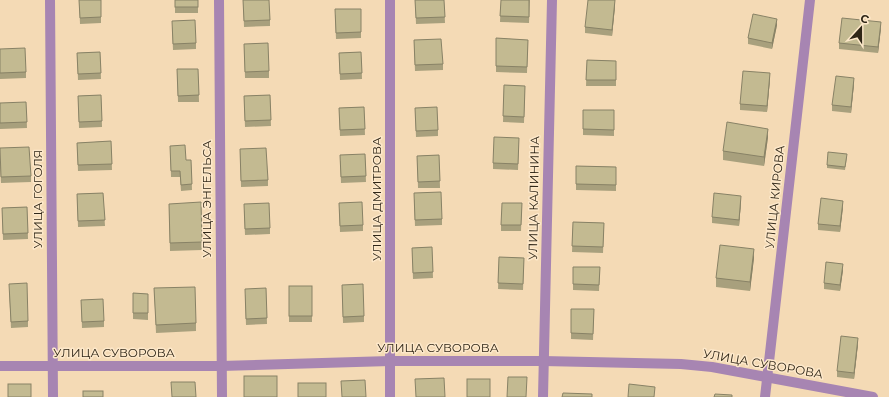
<svg xmlns="http://www.w3.org/2000/svg" width="889" height="397" viewBox="0 0 889 397" font-family="Montserrat,sans-serif">
<style>
.lines{fill:none;stroke-linecap:round;stroke-linejoin:round}
.minor{stroke:#a785b2;stroke-width:10}
.wall{fill:#a8a07d}
.shaded-wall{fill:#888266}
.building{fill:#c3ba91;stroke:#888266}
.labels{text-anchor:middle;stroke-width:3;stroke-linejoin:round;paint-order:stroke}
.street-label{font-size:12px;fill:#2f2617;stroke:#fde8ca}
</style>
<rect width="100%" height="100%" fill="#f4dab5"/>
<g class="lines">
<g class="minor">
<polyline points="50,0 53,397"/>
<polyline points="219,0 222,397"/>
<polyline points="390,0 390,397"/>
<polyline points="0,366 221,366 390,361 543,361 681,364 712,367 873,397"/>
<polyline points="543,397 552,0"/>
<polyline points="765,397 810,0"/>
</g>
</g>
<g class="wall">
<polygon points="79,0 101,0 101,23 80,24"/>
<polygon points="175,0 198,7 198,13 175,13"/>
<polygon points="243,0 270,20 270,26 244,27"/>
<polygon points="415,0 444,0 445,23 416,24"/>
<polygon points="501,0 530,0 529,23 500,22"/>
<polygon points="615,6 612,36 585,33 585,27"/>
<polygon points="361,9 361,38 336,39 335,15"/>
<polygon points="777,25 772,49 748,44 748,38"/>
<polygon points="172,27 196,43 196,49 173,50"/>
<polygon points="881,28 878,53 839,49 839,43"/>
<polygon points="496,38 528,40 527,73 496,72"/>
<polygon points="414,40 443,64 443,70 415,71"/>
<polygon points="244,44 269,71 269,78 245,78"/>
<polygon points="0,49 26,72 26,78 0,79"/>
<polygon points="100,52 101,79 78,80 77,53"/>
<polygon points="361,52 362,79 340,80 339,53"/>
<polygon points="587,60 616,61 616,86 586,86"/>
<polygon points="177,69 198,69 199,102 178,102"/>
<polygon points="770,79 767,112 740,110 740,104"/>
<polygon points="854,84 851,113 832,111 832,105"/>
<polygon points="504,85 525,86 524,123 503,122"/>
<polygon points="101,95 102,127 79,128 78,96"/>
<polygon points="270,95 271,126 245,127 244,96"/>
<polygon points="26,102 27,128 0,129 0,116"/>
<polygon points="364,107 365,135 340,136 339,108"/>
<polygon points="415,108 438,130 438,136 416,137"/>
<polygon points="583,110 614,110 614,136 583,135"/>
<polygon points="768,137 764,166 723,160 723,151"/>
<polygon points="519,138 518,170 493,169 493,163"/>
<polygon points="111,141 112,170 78,171 77,143"/>
<polygon points="170,146 186,160 191,160 192,190 181,191 180,177 171,177"/>
<polygon points="240,149 268,180 268,186 241,187"/>
<polygon points="365,154 366,182 341,183 340,161"/>
<polygon points="439,155 440,188 418,188 417,156"/>
<polygon points="847,157 845,170 827,168 827,165"/>
<polygon points="0,164 31,176 31,182 1,183"/>
<polygon points="576,166 616,167 616,191 576,190"/>
<polygon points="103,193 105,226 78,227 77,194"/>
<polygon points="414,199 442,219 442,225 415,226"/>
<polygon points="741,202 739,226 712,223 712,217"/>
<polygon points="522,203 521,231 501,231 501,225"/>
<polygon points="169,204 202,242 202,250 170,251"/>
<polygon points="27,207 28,239 3,240 2,208"/>
<polygon points="843,207 840,232 818,230 818,224"/>
<polygon points="339,209 363,225 363,231 340,232"/>
<polygon points="244,210 270,228 270,234 245,235"/>
<polygon points="573,222 604,223 603,253 572,252"/>
<polygon points="432,247 433,278 413,279 412,248"/>
<polygon points="499,257 524,258 523,290 498,289"/>
<polygon points="754,258 750,291 716,287 716,278"/>
<polygon points="573,267 600,267 599,291 573,290"/>
<polygon points="843,270 840,291 824,289 824,283"/>
<polygon points="342,285 364,316 364,322 343,323"/>
<rect x="289" y="286" width="23" height="36"/>
<polygon points="154,288 196,323 196,331 156,333"/>
<polygon points="266,288 267,324 246,325 245,295"/>
<polygon points="9,290 28,321 28,327 11,328"/>
<polygon points="133,293 148,294 148,320 133,319"/>
<polygon points="81,300 104,321 104,327 82,328"/>
<polygon points="571,309 594,309 593,340 571,339"/>
<polygon points="858,344 854,379 837,377 837,371"/>
</g>
<g class="shaded-wall">
<polygon points="615,0 615,6 612,36 612,30"/>
<polygon points="777,19 777,25 772,49 772,43"/>
<polygon points="881,22 881,28 878,53 878,47"/>
<polygon points="770,73 770,79 767,112 767,106"/>
<polygon points="854,78 854,84 851,113 851,107"/>
<polygon points="768,129 768,137 764,166 764,157"/>
<polygon points="741,196 741,202 739,226 739,220"/>
<polygon points="843,201 843,207 840,232 840,226"/>
<polygon points="754,249 754,258 750,291 750,282"/>
<polygon points="843,264 843,270 840,291 840,285"/>
<polygon points="858,338 858,344 854,379 854,373"/>
</g>
<g class="building">
<polygon points="79,0 101,0 101,17 80,18"/>
<rect x="175" y="0" width="23" height="7"/>
<polygon points="243,0 269,0 270,20 244,21"/>
<polygon points="415,0 444,0 445,17 416,18"/>
<polygon points="501,0 529,0 529,17 500,16"/>
<polygon points="588,0 615,0 612,30 585,27"/>
<polygon points="335,9 361,9 361,32 336,33"/>
<polygon points="753,14 777,19 772,43 748,38"/>
<polygon points="842,18 881,22 878,47 839,43"/>
<polygon points="195,20 196,43 173,44 172,21"/>
<polygon points="496,38 528,40 527,67 496,66"/>
<polygon points="441,39 443,64 415,65 414,40"/>
<polygon points="268,43 269,71 245,72 244,44"/>
<polygon points="25,48 26,72 0,73 0,49"/>
<polygon points="100,52 101,73 78,74 77,53"/>
<polygon points="361,52 362,73 340,74 339,53"/>
<polygon points="587,60 616,61 616,80 586,80"/>
<polygon points="177,69 198,69 199,95 178,96"/>
<polygon points="743,71 770,73 767,106 740,104"/>
<polygon points="836,76 854,78 851,107 832,105"/>
<polygon points="504,85 525,86 524,117 503,116"/>
<polygon points="101,95 102,121 79,122 78,96"/>
<polygon points="270,95 271,120 245,121 244,96"/>
<polygon points="26,102 27,122 0,123 0,103"/>
<polygon points="364,107 365,129 340,130 339,108"/>
<polygon points="437,107 438,130 416,131 415,108"/>
<polygon points="583,110 614,110 614,130 583,129"/>
<polygon points="727,122 768,129 764,157 723,151"/>
<polygon points="494,137 519,138 518,164 493,163"/>
<polygon points="111,141 112,164 78,165 77,143"/>
<polygon points="185,145 186,160 191,160 192,184 181,185 180,171 171,171 170,146"/>
<polygon points="29,147 31,176 1,177 0,148"/>
<polygon points="266,148 268,180 241,181 240,149"/>
<polygon points="828,152 847,154 845,167 827,165"/>
<polygon points="365,154 366,176 341,177 340,155"/>
<polygon points="439,155 440,181 418,182 417,156"/>
<polygon points="576,166 616,167 616,185 576,184"/>
<polygon points="441,192 442,219 415,220 414,193"/>
<polygon points="103,193 105,220 78,221 77,194"/>
<polygon points="714,193 741,196 739,220 712,217"/>
<polygon points="821,198 843,201 840,226 818,224"/>
<polygon points="201,202 202,242 170,243 169,204"/>
<polygon points="362,202 363,225 340,226 339,203"/>
<polygon points="269,203 270,228 245,229 244,204"/>
<polygon points="502,203 522,203 521,225 501,225"/>
<polygon points="27,207 28,233 3,234 2,208"/>
<polygon points="573,222 604,223 603,247 572,246"/>
<polygon points="720,245 754,249 750,282 716,278"/>
<polygon points="432,247 433,272 413,273 412,248"/>
<polygon points="499,257 524,258 523,284 498,283"/>
<polygon points="826,262 843,264 840,285 824,283"/>
<polygon points="573,267 600,267 599,285 573,284"/>
<polygon points="27,283 28,321 11,322 9,284"/>
<polygon points="363,284 364,316 343,317 342,285"/>
<rect x="289" y="286" width="23" height="30"/>
<polygon points="195,287 196,323 156,325 154,288"/>
<polygon points="266,288 267,318 246,319 245,289"/>
<polygon points="133,293 148,294 148,313 133,313"/>
<polygon points="103,299 104,321 82,322 81,300"/>
<polygon points="571,309 594,309 593,334 571,333"/>
<polygon points="841,336 858,338 854,373 837,371"/>
<rect x="244" y="376" width="33" height="21"/>
<polygon points="508,377 527,377 526,397 507,397"/>
<polygon points="444,378 445,397 416,397 415,379"/>
<rect x="467" y="379" width="23" height="18"/>
<polygon points="365,380 366,397 342,397 341,381"/>
<polygon points="171,382 195,382 196,397 172,397"/>
<rect x="298" y="383" width="28" height="14"/>
<rect x="8" y="384" width="23" height="13"/>
<polygon points="629,384 655,387 654,397 628,397"/>
<rect x="83" y="391" width="20" height="6"/>
<polygon points="563,393 592,394 592,397 562,397"/>
<polygon points="715,394 732,395 732,397 714,397"/>
</g>
<g class="labels">
<g class="street-label">
<text transform="translate(775 197) rotate(-84)" y="4">УЛИЦА КИРОВА</text>
<text transform="translate(534 198) rotate(-89)" y="4">УЛИЦА КАЛИНИНА</text>
<text transform="translate(38 199) rotate(-90)" y="4">УЛИЦА ГОГОЛЯ</text>
<text transform="translate(207 199) rotate(-90)" y="4">УЛИЦА ЭНГЕЛЬСА</text>
<text transform="translate(377 199) rotate(-90)" y="4">УЛИЦА ДМИТРОВА</text>
<text x="438" y="352">УЛИЦА СУВОРОВА</text>
<text x="114" y="357">УЛИЦА СУВОРОВА</text>
<text transform="translate(763 364) rotate(10)" y="4">УЛИЦА СУВОРОВА</text>
</g>
</g>
<g transform="translate(861 28) rotate(21)" stroke="#fde8ca" stroke-width="3" paint-order="stroke">
<path d="M0-3L7 15L0 10L-7 15Z" fill="#2f2617"/>
<text y="-6" font-size="11" font-weight="bold" text-anchor="middle" fill="#2f2617">С</text>
</g>
</svg>
